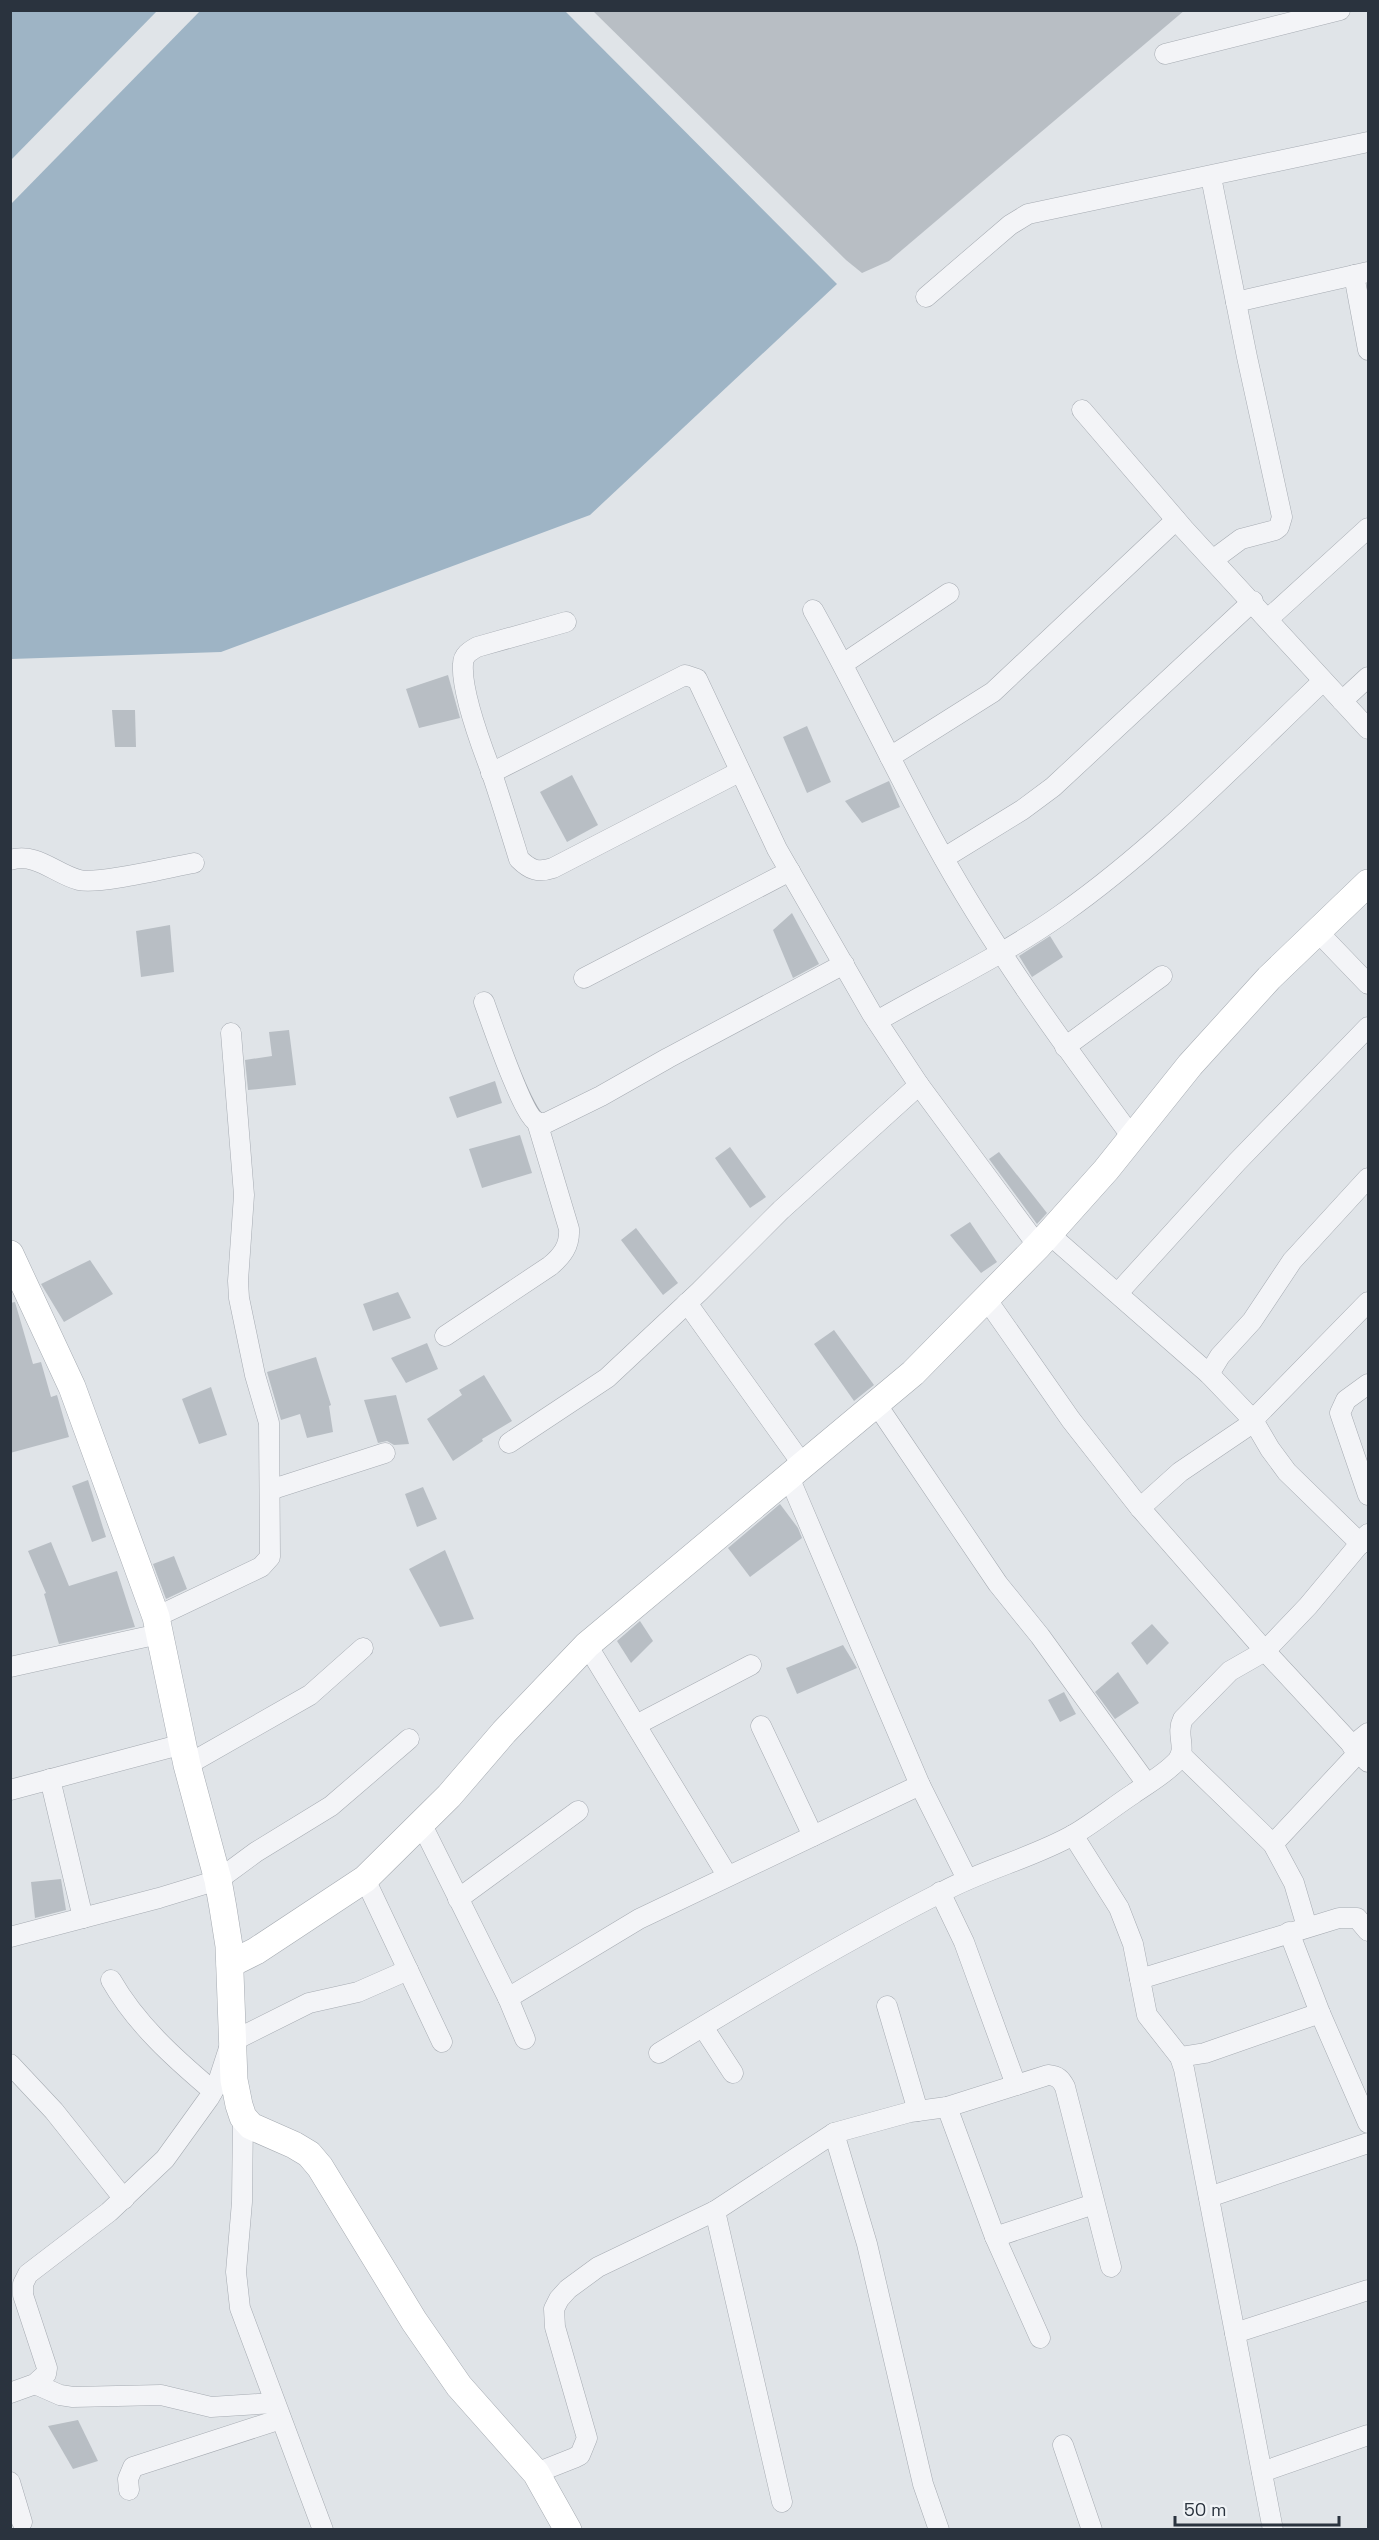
<svg xmlns="http://www.w3.org/2000/svg" width="1379" height="2540" viewBox="0 0 1379 2540" font-family="'Space Grotesk',sans-serif">
<style>
.water{fill:#9eb4c5}
.building{fill:#b8bec4}
.lines{fill:none;stroke-linecap:round;stroke-linejoin:round}
.street-casing{stroke:#a6abb2;stroke-width:21}
.secondary-casing{stroke:#a6abb2;stroke-width:28}
.street{stroke:#f3f4f7;stroke-width:20}
.secondary{stroke:#fff;stroke-width:27}
</style>
<rect width="100%" height="100%" fill="#e0e4e8"/>
<g class="water">
<polygon points="11,10 157,11 11,160 10,11"/>
<polygon points="200,11 565,11 837,284 590,515 221,652 11,659 11,204"/>
</g>
<g class="building">
<polygon points="592,10 1185,10 889,261 862,273 846,260"/>
<polygon points="448,675 460,718 419,728 406,689"/>
<polygon points="112,710 135,710 136,747 115,747"/>
<polygon points="807,726 831,782 807,793 783,737"/>
<polygon points="572,775 598,825 567,842 540,792"/>
<polygon points="889,781 900,807 862,823 845,801"/>
<polygon points="792,913 819,964 793,978 773,930"/>
<polygon points="170,925 174,972 141,977 136,931"/>
<polygon points="1050,936 1063,957 1032,977 1019,956"/>
<polygon points="289,1030 296,1085 248,1090 245,1060 272,1056 269,1032"/>
<polygon points="495,1081 502,1103 457,1118 449,1097"/>
<polygon points="520,1135 532,1173 482,1188 469,1149"/>
<polygon points="730,1147 766,1197 750,1208 715,1158"/>
<polygon points="999,1152 1047,1213 1037,1224 989,1159"/>
<polygon points="970,1222 997,1262 981,1273 950,1235"/>
<polygon points="636,1228 678,1283 663,1295 621,1240"/>
<polygon points="90,1260 113,1294 64,1322 41,1284"/>
<polygon points="398,1292 411,1318 373,1331 363,1304"/>
<polygon points="15,1302 33,1364 41,1362 51,1397 57,1395 69,1437 10,1453 10,1303"/>
<polygon points="834,1330 874,1385 854,1401 814,1344"/>
<polygon points="427,1343 438,1369 406,1383 391,1358"/>
<polygon points="316,1357 331,1405 329,1406 333,1432 307,1438 300,1414 281,1420 267,1372"/>
<polygon points="484,1375 512,1421 482,1439 483,1441 453,1461 427,1419 462,1395 459,1390"/>
<polygon points="211,1387 227,1435 199,1444 182,1399"/>
<polygon points="396,1395 409,1444 394,1445 387,1441 378,1443 364,1400"/>
<polygon points="88,1480 106,1537 92,1542 72,1486"/>
<polygon points="423,1487 437,1519 417,1527 405,1494"/>
<polygon points="780,1504 798,1528 802,1538 750,1577 728,1548"/>
<polygon points="51,1542 69,1586 117,1571 135,1627 59,1644 44,1594 46,1593 28,1551"/>
<polygon points="445,1550 474,1619 440,1627 409,1569"/>
<polygon points="174,1556 187,1589 166,1599 153,1564"/>
<polygon points="640,1621 653,1641 631,1663 617,1641"/>
<polygon points="1152,1624 1169,1643 1147,1665 1131,1643"/>
<polygon points="843,1645 857,1668 797,1694 786,1668"/>
<polygon points="1118,1672 1139,1703 1115,1719 1095,1692"/>
<polygon points="1064,1692 1076,1714 1060,1722 1048,1700"/>
<polygon points="61,1879 66,1910 35,1918 31,1882"/>
<polygon points="78,2420 98,2461 73,2469 48,2426"/>
</g>
<g class="lines">
<g class="street-casing">
<g id="street">
<polyline points="1165,54 1340,10"/>
<polyline points="1211,177 1247,357 1282,517 1279,527 1275,530 1241,539 1214,559"/>
<polyline points="1354,275 1368,350"/>
<polyline points="926,297 1010,225 1028,214 1368,142"/>
<polyline points="1236,302 1368,272"/>
<polyline points="1082,410 1184,529 1368,729"/>
<path d="M813,610C855,685 892,764 933,839C990,944 1061,1041 1132,1137"/>
<polyline points="1268,619 1368,528"/>
<path d="M566,622L477,647C470,651 463,655 463,664C461,691 481,745 491,771C501,800 510,830 519,859C530,870 538,873 553,868L739,772"/>
<polyline points="843,664 949,593"/>
<polyline points="1342,701 1368,677"/>
<polyline points="890,757 993,692 1176,520"/>
<polyline points="491,773 685,675 697,679 777,849 872,1014 919,1085 1038,1246"/>
<polyline points="944,858 1022,810 1053,787 1253,601"/>
<path d="M10,860C37,852 55,874 79,880C98,885 171,867 194,863"/>
<polyline points="1318,932 1368,984"/>
<polyline points="584,978 790,871"/>
<path d="M484,1002C491,1021 523,1116 537,1122C539,1123 543,1123 546,1123L601,1096L668,1058L844,964"/>
<path d="M877,1021C938,986 1004,955 1062,914C1157,847 1239,761 1323,681"/>
<polyline points="1065,1047 1162,976"/>
<polyline points="1049,1234 1209,1374 1253,1420 1270,1449 1287,1472 1361,1544"/>
<polyline points="1118,1293 1237,1162 1368,1027"/>
<polyline points="987,1300 1071,1420 1140,1508 1265,1651 1368,1762"/>
<polyline points="687,1303 803,1465"/>
<path d="M445,1336L550,1266C562,1256 570,1246 569,1229L537,1122"/>
<polyline points="1209,1374 1220,1356 1252,1321 1292,1261 1368,1178"/>
<polyline points="1368,1384 1346,1400 1340,1413 1368,1495"/>
<polyline points="877,1405 998,1584 1040,1636 1147,1784"/>
<polyline points="509,1443 607,1378 699,1292 781,1210 919,1085"/>
<polyline points="789,1477 920,1785 967,1879"/>
<polyline points="270,1490 385,1453"/>
<polyline points="1140,1508 1180,1472 1245,1428 1368,1302"/>
<polyline points="156,1617 261,1567 270,1557 269,1423 255,1375 239,1298 238,1281 244,1195 231,1033"/>
<polyline points="587,1645 727,1875"/>
<polyline points="10,1667 159,1634"/>
<polyline points="636,1725 751,1665"/>
<polyline points="761,1726 813,1836"/>
<polyline points="1352,1746 1368,1733"/>
<polyline points="1181,1755 1273,1844 1294,1883 1307,1927"/>
<polyline points="187,1765 310,1695 363,1648"/>
<polyline points="50,1779 83,1918"/>
<polyline points="10,1790 183,1744"/>
<polyline points="422,1825 508,1998 525,2039"/>
<polyline points="1073,1835 1119,1908 1133,1944 1147,2015 1180,2057 1184,2069 1273,2530"/>
<polyline points="1273,1844 1359,1752"/>
<polyline points="365,1879 442,2042"/>
<polyline points="940,1892 964,1942 1016,2085"/>
<polyline points="458,1899 578,1811"/>
<polyline points="1289,1932 1320,2013 1368,2123"/>
<polyline points="10,1937 159,1898 218,1880 256,1852 331,1806 409,1739"/>
<polyline points="1140,1979 1339,1918 1357,1918 1368,1931"/>
<path d="M111,1980C136,2024 174,2058 213,2091"/>
<polyline points="508,1998 639,1919 920,1785"/>
<polyline points="887,2006 918,2111"/>
<polyline points="703,2027 733,2073"/>
<path d="M659,2053C753,1996 847,1940 944,1891C985,1869 1032,1858 1073,1835C1094,1823 1113,1807 1133,1794C1147,1784 1165,1774 1177,1761C1188,1748 1175,1735 1183,1719L1230,1671L1265,1651L1308,1606L1368,1534"/>
<polyline points="1180,2057 1205,2053 1320,2013"/>
<polyline points="10,2064 54,2111 124,2199"/>
<polyline points="947,2107 995,2237"/>
<polyline points="243,2117 242,2202 236,2272 240,2308 323,2530"/>
<polyline points="834,2133 867,2244 923,2484 939,2530"/>
<polyline points="1209,2197 1368,2143"/>
<polyline points="715,2211 782,2502"/>
<polyline points="1235,2333 1368,2290"/>
<polyline points="1040,2338 995,2237 1094,2204"/>
<polyline points="35,2384 60,2395 73,2397 161,2395 211,2407 274,2403"/>
<polyline points="10,2393 35,2384 46,2374 47,2368 23,2295 23,2284 28,2274 109,2212 165,2159 209,2098 218,2082 231,2042 309,2003 358,1992 408,1970"/>
<polyline points="1063,2445 1092,2530"/>
<polyline points="1262,2472 1368,2435"/>
<path d="M536,2473L574,2458L580,2455L587,2438L555,2327L554,2309L559,2299L568,2289L598,2267L715,2211L834,2133L910,2112L947,2107L1048,2075C1058,2076 1061,2079 1065,2087L1111,2267"/>
<polyline points="10,2482 22,2522"/>
<polyline points="129,2490 128,2479 133,2467 281,2419"/>
</g>
</g>
<g class="secondary-casing">
<g id="secondary">
<polyline points="10,1254 72,1387 156,1617 187,1765 218,1880 223,1908 229,1946 234,2080 239,2105 243,2117 251,2126 294,2145 309,2154 320,2167 414,2321 459,2386 536,2473 568,2530"/>
<polyline points="230,1964 256,1951 365,1879 449,1796 504,1732 587,1645 913,1373 1038,1246 1106,1170 1190,1065 1269,978 1368,883"/>
</g>
</g>
<use href="#street" class="street"/>
<use href="#secondary" class="secondary"/>
</g>
<rect width="1379" height="2540" fill="none" stroke="#2a333e" stroke-width="24"/>
<path d="M1175 2516v9h164v-9" fill="none" stroke="#2a333e" stroke-width="3"/>
<text x="1184" y="2516" font-size="18" fill="#2a333e" stroke="#f0f3f6" stroke-width="4.5" paint-order="stroke">50 m</text>
</svg>
